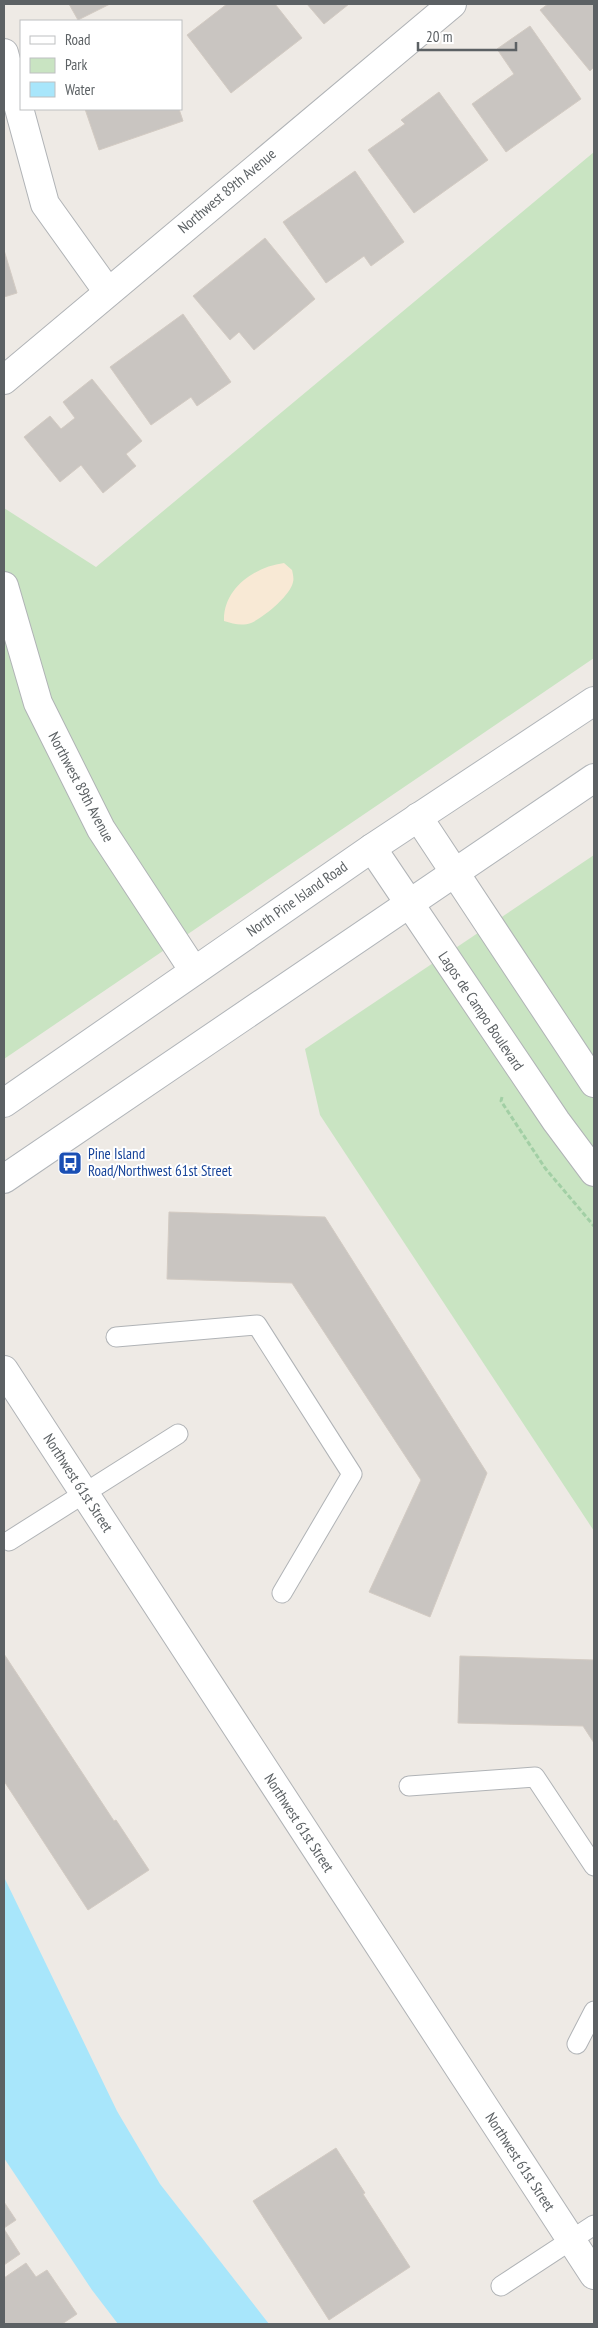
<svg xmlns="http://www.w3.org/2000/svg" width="598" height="2328" viewBox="0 0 598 2328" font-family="'PT Sans Narrow',sans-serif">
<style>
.green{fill:#c9e4c2}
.sand{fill:#f8e9d5}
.water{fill:#a8e6fb}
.building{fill:#c9c5c1;stroke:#d3cbc3}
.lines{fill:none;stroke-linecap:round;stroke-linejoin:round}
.service-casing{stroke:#b0b3b6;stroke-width:21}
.minor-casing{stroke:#b0b3b6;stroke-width:30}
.tertiary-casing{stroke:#b0b3b6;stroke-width:30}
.secondary-casing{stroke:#b1b5b9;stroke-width:30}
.path{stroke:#a2cfa5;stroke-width:3;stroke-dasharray:5 2.5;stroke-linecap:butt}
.service{stroke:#fff;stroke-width:19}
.minor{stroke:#fff;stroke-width:28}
.tertiary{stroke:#fff;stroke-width:28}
.secondary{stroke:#fff;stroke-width:28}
.labels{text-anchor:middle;stroke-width:4;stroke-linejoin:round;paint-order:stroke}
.street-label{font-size:15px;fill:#5c6164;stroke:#fff}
.transit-label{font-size:15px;fill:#164399;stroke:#fff;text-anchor:start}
</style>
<rect width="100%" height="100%" fill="#eeeae5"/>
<g class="green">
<polygon points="594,152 594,658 4,1059 4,508 96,567"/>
<polygon points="594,855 594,1531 320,1115 305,1049"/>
</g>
<path class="sand" d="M284,563L292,570C293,574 294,579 293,582C291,595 263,618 251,623C242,626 233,624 224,621C223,589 254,567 284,563Z"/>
<polygon class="water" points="4,1877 117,2111 160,2184 269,2324 118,2324 92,2290 4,2158"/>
<g class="building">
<polygon points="69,4 110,4 78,20"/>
<polygon points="227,4 275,4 302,38 231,93 187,35"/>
<polygon points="307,4 349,4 324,24"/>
<polygon points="548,4 594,4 594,67 590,71 540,10"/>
<polygon points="530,26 581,99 506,152 472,104 514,74 497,49"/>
<polygon points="439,92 488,160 414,213 368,150 405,124 401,120"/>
<polygon points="85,109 179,109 183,121 99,150"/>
<polygon points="355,171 404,242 371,266 364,256 326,283 283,222"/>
<polygon points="265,238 315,299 254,350 239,332 230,340 193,296"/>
<polygon points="4,250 17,293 4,297"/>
<polygon points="183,314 231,382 197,406 191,397 151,425 110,367"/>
<polygon points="92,379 142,441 126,454 136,466 103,493 81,465 60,482 24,437 50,416 61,429 75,418 63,402"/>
<polygon points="169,1212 325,1217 487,1473 430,1617 369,1592 421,1480 292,1283 167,1279"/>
<polygon points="4,1654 114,1821 116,1820 149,1870 88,1910 4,1781"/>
<polygon points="460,1656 594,1660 594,1743 583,1726 458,1723"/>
<polygon points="336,2148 365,2193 363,2194 410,2267 329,2320 253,2201"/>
<polygon points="4,2202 16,2220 4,2228"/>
<polygon points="4,2229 20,2254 4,2265"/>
<polygon points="26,2263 36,2277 47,2270 77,2314 62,2324 4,2324 4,2278"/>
</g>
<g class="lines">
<g class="service-casing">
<g id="service">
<polyline points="116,1337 257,1325 352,1474 282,1593"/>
<polyline points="9,1541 178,1434"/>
<polyline points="409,1786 535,1777 594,1866"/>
<polyline points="577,2044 594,2011"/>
<polyline points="501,2286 594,2225"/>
</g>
</g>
<g class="minor-casing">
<g id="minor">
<polyline points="4,53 45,204 108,292"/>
<polyline points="4,380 452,4"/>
<polyline points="4,586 38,703 101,829 194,971"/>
<polyline points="4,1370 594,2275"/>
</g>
</g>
<g class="tertiary-casing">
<g id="tertiary">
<polyline points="418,817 594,1083"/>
<polyline points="372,848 556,1121 594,1172"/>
</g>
</g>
<g class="secondary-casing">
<g id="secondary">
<polyline points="4,1103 372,848 594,701"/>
<polyline points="4,1179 594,778"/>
</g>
</g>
<polyline class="path" points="502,1097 501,1101 545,1168 594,1226"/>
<use href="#service" class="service"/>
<use href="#minor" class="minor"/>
<use href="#tertiary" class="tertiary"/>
<use href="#secondary" class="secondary"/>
</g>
<defs>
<g id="bus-square" transform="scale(1.25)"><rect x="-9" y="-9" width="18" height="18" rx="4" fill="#1a4fb4" stroke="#fff"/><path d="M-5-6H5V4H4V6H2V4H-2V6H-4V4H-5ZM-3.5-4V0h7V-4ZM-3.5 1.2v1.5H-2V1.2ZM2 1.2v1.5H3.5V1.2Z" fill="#fff"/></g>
</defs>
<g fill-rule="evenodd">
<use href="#bus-square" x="70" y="1163"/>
</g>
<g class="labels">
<g class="street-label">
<text transform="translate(227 191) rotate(-40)" y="5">Northwest 89th Avenue</text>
<text transform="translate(81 787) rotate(62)" y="5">Northwest 89th Avenue</text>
<text transform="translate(297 899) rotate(-35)" y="5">North Pine Island Road</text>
<text transform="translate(481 1011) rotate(56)" y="5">Lagos de Campo Boulevard</text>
<text transform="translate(78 1483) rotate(57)" y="5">Northwest 61st Street</text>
<text transform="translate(299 1823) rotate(57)" y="5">Northwest 61st Street</text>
<text transform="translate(520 2162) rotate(57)" y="5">Northwest 61st Street</text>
</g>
<g class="transit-label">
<text x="88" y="1159">Pine Island<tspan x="88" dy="17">Road/Northwest 61st Street</tspan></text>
</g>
</g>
<rect width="598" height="2328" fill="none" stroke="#5c6164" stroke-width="10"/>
<rect x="20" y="20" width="162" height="90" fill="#ffffff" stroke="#bec0c1"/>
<rect x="30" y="36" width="25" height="8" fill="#ffffff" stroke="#bec0c1"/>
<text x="65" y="45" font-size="15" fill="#5c6164">Road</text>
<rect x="30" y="58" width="25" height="15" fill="#c9e4c2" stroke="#bec0c1"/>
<text x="65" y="70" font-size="15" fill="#5c6164">Park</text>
<rect x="30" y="82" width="25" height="15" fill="#a8e6fb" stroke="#bec0c1"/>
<text x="65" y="95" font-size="15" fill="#5c6164">Water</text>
<path d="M418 42v8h98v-8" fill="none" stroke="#5c6164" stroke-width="2.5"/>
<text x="426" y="42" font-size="15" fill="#5c6164" stroke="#ffffff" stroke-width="4" paint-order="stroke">20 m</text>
</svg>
